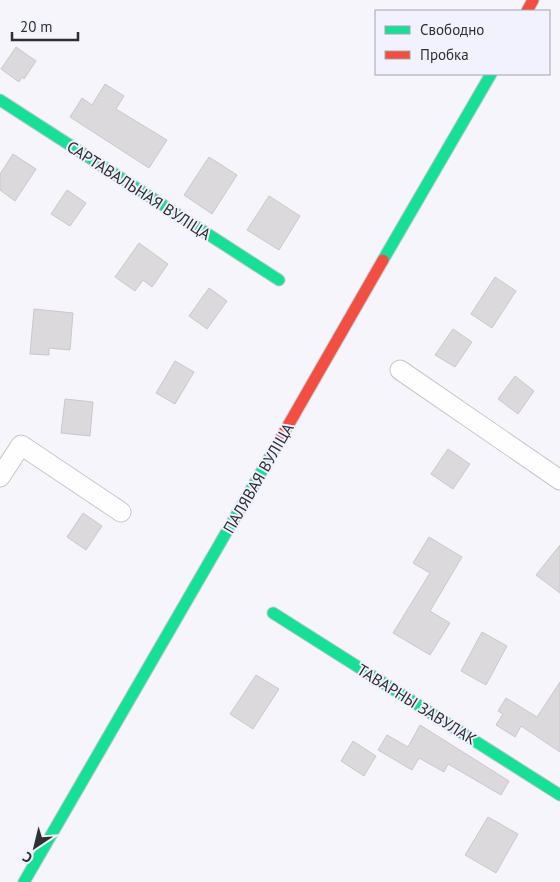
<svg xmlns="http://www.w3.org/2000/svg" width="560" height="882" viewBox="0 0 560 882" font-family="'PT Sans',sans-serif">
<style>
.building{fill:#dbd9db;stroke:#cac8ca}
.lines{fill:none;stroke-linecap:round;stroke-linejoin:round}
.street-casing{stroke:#c6c6ca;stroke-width:21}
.fast-casing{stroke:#c6c6ca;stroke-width:13}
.jam-casing{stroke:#c6c6ca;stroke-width:13}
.street{stroke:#fefefe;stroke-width:19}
.fast{stroke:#16e098;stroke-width:11}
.jam{stroke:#f24e42;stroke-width:11}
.labels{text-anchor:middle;stroke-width:4;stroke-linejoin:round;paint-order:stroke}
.street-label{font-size:16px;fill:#2e2f33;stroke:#f2f2fe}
</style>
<rect width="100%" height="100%" fill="#f5f5fb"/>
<g class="building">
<polygon points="16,47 36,61 24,79 22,77 19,82 1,69"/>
<polygon points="105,84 124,96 116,109 167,140 149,168 70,117 82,98 92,105"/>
<polygon points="13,154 36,169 15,201 0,190 0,174"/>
<polygon points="209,157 237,175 212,214 184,195"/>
<polygon points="67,190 86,203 70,226 51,214"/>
<polygon points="269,196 300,216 279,250 247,230"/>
<polygon points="139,243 168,264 152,287 143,280 135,291 115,277"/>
<polygon points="495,277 516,291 492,328 471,314"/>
<polygon points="209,288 227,301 207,329 189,316"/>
<polygon points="34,309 73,313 70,350 49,348 49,355 30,354"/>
<polygon points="453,329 472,342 455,367 435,355"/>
<polygon points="175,361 194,372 175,404 156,393"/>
<polygon points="515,376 534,391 518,414 498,399"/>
<polygon points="65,399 93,402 90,436 61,433"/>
<polygon points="448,449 470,464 453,489 431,474"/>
<polygon points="83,513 102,526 86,550 67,537"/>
<polygon points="429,537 462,557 430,611 450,623 430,655 393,633 430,573 413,563"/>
<polygon points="560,545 560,593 536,575"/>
<polygon points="482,632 507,646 486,685 461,671"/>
<polygon points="256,675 279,689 253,729 230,714"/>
<polygon points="560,682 560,752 521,726 515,737 496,725 503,714 498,711 506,698 537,717"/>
<polygon points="420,725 509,781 501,795 448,764 444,772 419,758 412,770 378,750 387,735 408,747"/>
<polygon points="353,741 376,756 364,776 341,761"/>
<polygon points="488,817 518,834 496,873 465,855"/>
</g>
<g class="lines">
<g class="street-casing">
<g id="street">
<polyline points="400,370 560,480"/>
<polyline points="0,477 21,445 121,512"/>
</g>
</g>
<g class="fast-casing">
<g id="fast">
<polyline points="0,100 279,280"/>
<polyline points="383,260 491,74"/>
<polyline points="273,613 560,795"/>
<polyline points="24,882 278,443"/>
</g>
</g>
<g class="jam-casing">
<g id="jam">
<polyline points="527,11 533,0"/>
<polyline points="278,443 383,260"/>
</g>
</g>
<use href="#street" class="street"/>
<use href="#fast" class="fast"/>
<use href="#jam" class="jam"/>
</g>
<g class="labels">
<g class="street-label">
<text transform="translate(139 190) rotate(33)" y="6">САРТАВАЛЬНАЯ ВУЛІЦА</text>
<text transform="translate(258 478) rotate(-60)" y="6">ПАЛЯВАЯ ВУЛІЦА</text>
<text transform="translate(417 704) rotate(32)" y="6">ТАВАРНЫ ЗАВУЛАК</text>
</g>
</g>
<rect x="375" y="10" width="175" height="65" fill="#f2f2fe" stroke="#a4a4ad"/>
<rect x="385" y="26" width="25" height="8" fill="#16e098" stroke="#a4a4ad"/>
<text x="420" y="35" font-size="15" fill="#2e2f33">Свободно</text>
<rect x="385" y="51" width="25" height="8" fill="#f24e42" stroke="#a4a4ad"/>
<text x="420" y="60" font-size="15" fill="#2e2f33">Пробка</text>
<g transform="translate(35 847) rotate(215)" stroke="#f2f2fe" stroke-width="4" paint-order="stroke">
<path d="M0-4L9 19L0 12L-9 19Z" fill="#2e2f33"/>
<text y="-8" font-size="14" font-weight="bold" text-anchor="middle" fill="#2e2f33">С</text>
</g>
<path d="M12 32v8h66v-8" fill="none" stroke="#2e2f33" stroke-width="2.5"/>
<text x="20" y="32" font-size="15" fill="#2e2f33" stroke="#f2f2fe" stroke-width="4" paint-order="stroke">20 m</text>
</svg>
